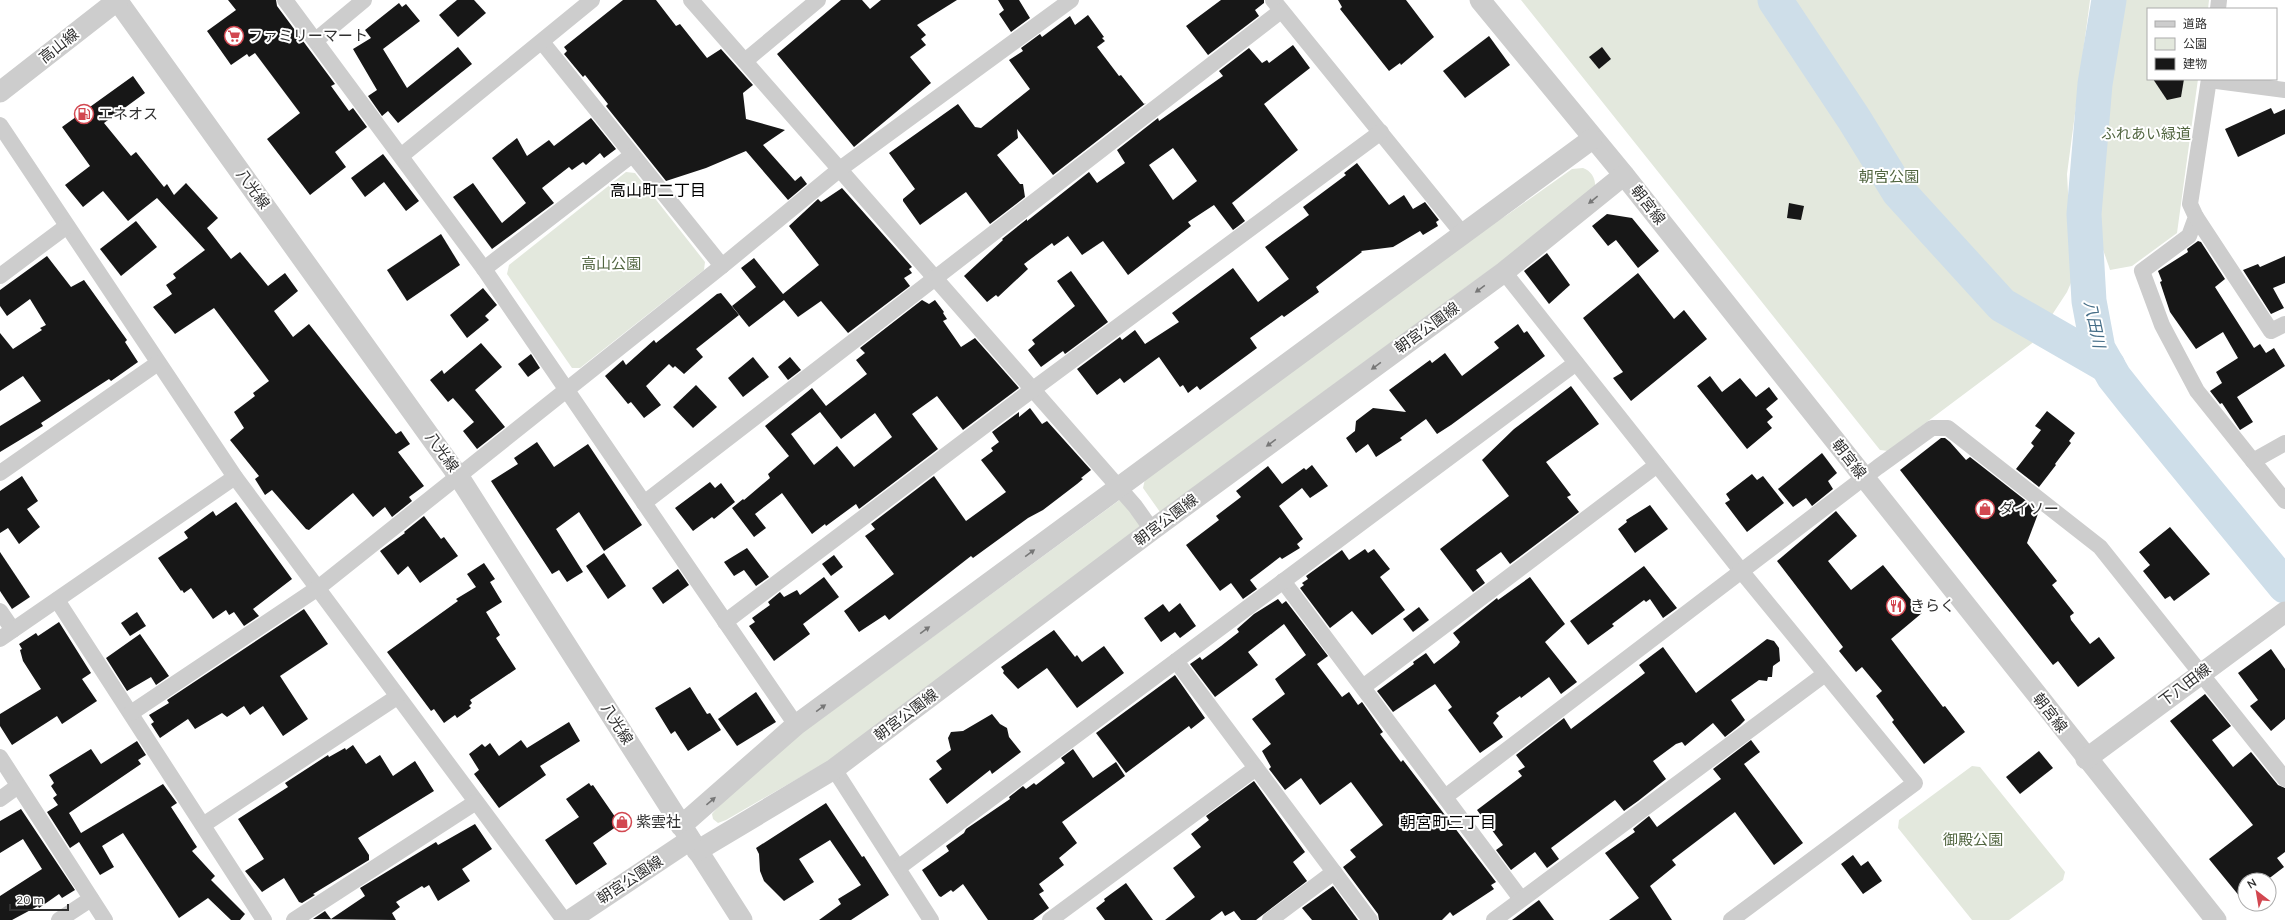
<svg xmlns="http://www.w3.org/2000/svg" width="2285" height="920" viewBox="0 0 2285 920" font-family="Mulish,'Noto Sans JP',sans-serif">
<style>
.green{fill:#e3e8dd}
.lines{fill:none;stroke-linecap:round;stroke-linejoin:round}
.river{stroke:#cedee9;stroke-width:35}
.building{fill:#171717;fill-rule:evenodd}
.minor{stroke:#cdcdcd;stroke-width:16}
.tertiary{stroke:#cdcdcd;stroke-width:21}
.oneway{fill:#777}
.labels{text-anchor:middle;stroke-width:4;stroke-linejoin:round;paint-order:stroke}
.poi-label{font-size:15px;fill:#303030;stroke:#fff;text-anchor:start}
.street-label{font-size:15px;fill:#303030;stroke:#fff}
.park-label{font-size:15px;fill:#536742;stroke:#fff}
.neighbourhood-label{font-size:16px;fill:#000;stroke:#fff}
.water-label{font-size:16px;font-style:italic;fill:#476f89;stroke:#fff}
</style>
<rect width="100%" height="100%" fill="#fff"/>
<g class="green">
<polygon points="1521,0 2090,0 2067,174 2069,211 2077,269 2067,292 2035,341 1888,451 1880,450"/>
<path d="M2121,0H2209L2208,9H2148V79H2198L2177,233L2132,266L2110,270C2107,260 2102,249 2100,238C2087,159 2112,79 2121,0Z"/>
<path d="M1583,168C1594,172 1598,184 1593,194L1160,512L1143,488L1145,479L1454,247L1507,215L1572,169Z"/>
<polygon points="626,172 635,173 705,262 704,270 580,368 572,368 507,274 509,265"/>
<polygon points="1121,499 1144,527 851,748 726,820 718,823 713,819 712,814 724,800 803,732"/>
<polygon points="1972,766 1980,767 2065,872 2063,880 2009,920 1972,920 1898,828 1899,820"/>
</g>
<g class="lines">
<g class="river">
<polyline points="1775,0 1854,119 1899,192 2002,305 2108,366"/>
<polyline points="2109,0 2095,84 2084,214 2089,301 2098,349 2114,377 2133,401 2285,586"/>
</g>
</g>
<g class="building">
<polygon points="228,0 276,0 277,6 335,84 331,86 349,111 353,108 367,127 335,152 346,167 310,195 267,139 300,113 255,53 249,57 247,54 231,65 207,31 236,10"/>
<polygon points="457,0 474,0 486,13 458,37 439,15"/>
<polygon points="623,0 656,0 676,26 680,24 707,58 721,49 753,85 743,93 746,119 785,130 763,145 795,181 801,176 807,184 788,200 746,151 706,168 666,181 606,106 608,104 585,75 583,77 564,54 567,51 564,47"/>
<polygon points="841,0 862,0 870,9 881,0 957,0 917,25 926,35 921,39 926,45 910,57 931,83 854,147 777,54"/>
<polygon points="998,0 1019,0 1030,18 1011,32 999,14 1004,10"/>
<polygon points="1221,0 1264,0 1264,3 1255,10 1259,16 1208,55 1186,26"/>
<polygon points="1338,0 1406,0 1434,37 1401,65 1400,63 1389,71 1340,9 1342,7"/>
<polygon points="399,3 402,7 406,4 420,21 383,49 407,88 458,47 472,64 398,123 388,111 382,116 368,96 377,90 353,49 371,38 365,30"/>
<polygon points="1088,15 1104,37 1102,38 1105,41 1097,47 1119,76 1121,75 1144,104 1146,103 1053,175 1017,129 1018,138 997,155 1020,184 1023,184 1025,197 990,224 966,192 920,225 903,201 903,199 915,189 889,153 958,104 975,127 981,128 1030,89 1009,60 1023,51 1021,48 1040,34 1042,37 1070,16 1075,25"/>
<polygon points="1489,36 1510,65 1465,98 1443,71"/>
<path d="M1293,45L1310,68L1264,104L1298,150L1232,203L1245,221L1233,230L1214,205L1188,222L1191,226L1128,275L1103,241L1082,255L1068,236L1054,246L1052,243L1024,264L1028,269L998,297L996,295L987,302L964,276L1003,240L1002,239L1027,219V221L1089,172L1097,183L1125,163L1117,150L1158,118L1159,121L1223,76L1219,71L1249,48L1262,63L1267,60L1269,63ZM1173,148L1197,181L1173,200L1149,165Z"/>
<polygon points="1602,47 1611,59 1599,69 1589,57"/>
<polygon points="133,76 145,93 104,123 131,156 136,152 164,187 167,184 174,195 186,183 218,218 207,228 231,259 240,252 268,286 285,273 298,291 274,311 293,337 309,324 396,434 401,431 410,444 398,452 424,486 409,497 412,501 392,517 385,507 373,517 353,493 309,530 306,529 272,490 265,495 255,479 259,476 230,440 244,428 234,412 255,396 253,393 269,381 214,308 175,334 153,307 172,294 166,285 176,278 173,274 205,250 157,198 128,221 103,191 83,207 65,185 90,166 62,127"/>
<polygon points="2153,79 2184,79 2181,97 2167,100"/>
<polygon points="2271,108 2274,114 2285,109 2285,134 2238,157 2225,129"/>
<polygon points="591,118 616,149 604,158 600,153 586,165 583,162 572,170 569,167 542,188 554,203 492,249 453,197 473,183 502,223 526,203 492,158 517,138 527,156 549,140 554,146"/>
<polygon points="383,154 419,201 406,211 384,182 365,197 351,178"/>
<polygon points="1357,163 1389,205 1404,195 1413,209 1425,202 1439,220 1436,222 1438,226 1423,235 1420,231 1393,247 1361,251 1362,252 1316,287 1319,292 1284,317 1282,315 1250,338 1257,348 1200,390 1197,386 1188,393 1183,385 1180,387 1159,357 1124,383 1120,378 1097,395 1077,369 1120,337 1122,340 1135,330 1145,344 1179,322 1172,313 1233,268 1258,302 1289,279 1265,247 1309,215 1303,207 1346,175 1344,173"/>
<polygon points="842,188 912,267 909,269 912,273 904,278 910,286 848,333 821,301 798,317 784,300 749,327 732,306 756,287 741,268 754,258 783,294 819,265 789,226 818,199 821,202"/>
<polygon points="1789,203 1804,206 1801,220 1787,218"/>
<polygon points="1607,214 1632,218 1659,251 1638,268 1616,240 1608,246 1592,226"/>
<polygon points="136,221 157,247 121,276 100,249"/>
<polygon points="441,234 460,265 407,301 387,270"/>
<polygon points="2198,241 2201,242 2225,279 2215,287 2254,348 2260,344 2266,353 2274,348 2285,366 2237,397 2253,422 2240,430 2222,403 2220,404 2210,391 2222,383 2216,372 2238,358 2223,332 2196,349 2170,312 2160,282 2162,281 2158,271 2188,252 2187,249"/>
<polygon points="1547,253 1570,285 1549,304 1524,271"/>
<polygon points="47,256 71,287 84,280 127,340 125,342 138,362 111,381 109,379 41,423 43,426 0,452 0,426 41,401 23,376 0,391 0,333 13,349 42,330 40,328 46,325 30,299 7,316 0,306 0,290"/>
<polygon points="2285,256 2285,283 2273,288 2284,308 2271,314 2243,270 2258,264 2260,267"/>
<polygon points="1071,271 1108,322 1065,354 1063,351 1041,367 1028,350 1035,344 1032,340 1075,306 1057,281"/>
<polygon points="1638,273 1674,319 1684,310 1707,339 1631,401 1613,378 1623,372 1583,318"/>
<polygon points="483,288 497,305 485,316 489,320 467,338 450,315"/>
<polygon points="721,293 739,315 696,349 703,357 684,374 675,366 673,368 669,364 646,386 661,405 644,418 631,402 628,404 605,376 623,360 626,365 654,340 656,343 717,294"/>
<path d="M922,300L929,304L935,300L944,312L943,313L947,319L943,321L961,347L975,338L1019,388L963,430L937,396L912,414L938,449L859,509L856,504L826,526L825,524L812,534L782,493L755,514L766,528L754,537L732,508L743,499L744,500L770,478L768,474L789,456L765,426L812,388L826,406L867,374L856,360L865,353L860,348ZM820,412L841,439L875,413L892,437L854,467L837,446L814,465L791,434Z"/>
<polygon points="1518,324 1524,333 1527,331 1545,356 1451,425 1437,434 1426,419 1400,438 1402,440 1376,457 1368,444 1356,453 1346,438 1355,431 1356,421 1373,408 1406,412 1389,390 1430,360 1432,363 1445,353 1462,376 1499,348 1494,342"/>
<polygon points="481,343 502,367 475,390 505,427 477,449 463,431 474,422 453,398 448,402 430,380 442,370 444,374"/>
<polygon points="531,354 540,368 528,377 518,364"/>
<polygon points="753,357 769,377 743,397 728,378"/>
<polygon points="790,357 801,370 788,380 778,367"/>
<polygon points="1710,376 1722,392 1740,378 1756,397 1769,387 1778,399 1766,409 1773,417 1767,422 1772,428 1747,449 1697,386"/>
<polygon points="696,385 717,407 693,428 673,407"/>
<polygon points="1571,386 1599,424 1546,462 1571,495 1567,497 1579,512 1510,564 1501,552 1476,570 1485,583 1473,592 1440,549 1509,496 1482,460 1514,429"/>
<polygon points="1030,408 1042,424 1047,421 1091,470 1081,478 1083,479 1077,484 1043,510 1028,518 973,558 971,556 889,620 885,615 859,632 844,611 894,574 865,536 875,529 871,524 934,476 966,521 1006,492 981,460 993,451 991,448 999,442 992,432 1019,412 1019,417"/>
<polygon points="2047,411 2075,433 2069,441 2071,443 2055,464 2056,465 2039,487 2016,469 2034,446 2031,443 2041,430 2035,426"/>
<polygon points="1941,438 1945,438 1950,442 1966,460 1970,457 2039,511 2027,543 2057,581 2052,585 2074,613 2070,616 2071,620 2090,644 2099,637 2115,658 2078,687 2058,661 2053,665 1900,470"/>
<polygon points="537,442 554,467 588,444 642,525 604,551 579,512 556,529 583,572 567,582 559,570 552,574 491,481 518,464 514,458"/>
<polygon points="1822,453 1837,473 1828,481 1833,489 1812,506 1806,498 1793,507 1778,489"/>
<polygon points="1312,465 1328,486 1310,498 1302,488 1279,506 1303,539 1297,544 1300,548 1282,559 1280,557 1250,580 1257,589 1243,599 1231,583 1220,591 1186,545 1219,520 1216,516 1241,497 1236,491 1268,466 1282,484 1304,468 1306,470"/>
<polygon points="1752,474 1757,480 1763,476 1784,503 1747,532 1725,503 1730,500 1726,494"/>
<polygon points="22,476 38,501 27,509 40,527 19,544 8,528 0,533 0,491"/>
<polygon points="710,482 715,488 721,483 735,502 714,519 712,517 693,531 675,508"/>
<polygon points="236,502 292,579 253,609 259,616 244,626 234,612 229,615 226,610 213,619 191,588 184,593 182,590 181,591 158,558 188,538 184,532 213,511 216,516"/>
<polygon points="1650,505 1668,529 1635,553 1618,529 1627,522 1626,520"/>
<polygon points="1836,511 1857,536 1828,561 1851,590 1883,565 1912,601 1922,613 1891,639 1943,707 1945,706 1965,732 1924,764 1892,722 1894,720 1876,696 1882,691 1862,667 1856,672 1839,651 1843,647 1777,561"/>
<polygon points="424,516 441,539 444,537 458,556 420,583 408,566 398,575 380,551 405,533 404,532"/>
<polygon points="2170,527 2210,574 2174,601 2170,596 2165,599 2143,571 2150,565 2139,552"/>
<polygon points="747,548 769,577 756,586 744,570 734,576 724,562"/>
<polygon points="1365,549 1368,553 1374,549 1390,569 1380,577 1405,610 1372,635 1352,611 1330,628 1300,588 1304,585 1302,583 1308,579 1306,576 1342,550 1349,560"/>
<polygon points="0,552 30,597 12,609 0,591"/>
<polygon points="604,553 626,586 608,599 586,566"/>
<polygon points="834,555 843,567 831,576 822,564"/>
<polygon points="484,563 495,579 490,582 502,602 486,612 500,635 496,638 516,669 470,700 472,703 469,706 471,708 457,718 455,715 444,723 434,709 431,711 387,652 458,601 456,599 476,587 467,574"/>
<polygon points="1644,566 1677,608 1663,618 1650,599 1646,602 1644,600 1612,624 1614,626 1588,645 1570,621"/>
<polygon points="678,569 689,585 663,604 652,588"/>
<polygon points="824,577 839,597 803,624 810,634 774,661 749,626 755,622 752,618 770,605 768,602 780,592 784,597 797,590 800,595"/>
<polygon points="1530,577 1565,624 1545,642 1577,682 1561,694 1549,677 1521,698 1520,696 1496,713 1499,716 1493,723 1503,737 1480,753 1448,710 1452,707 1435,684 1393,712 1377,691 1414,664 1413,662 1426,653 1434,664 1457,646 1460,642 1453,633 1497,598 1498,600"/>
<polygon points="1278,599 1282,604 1286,601 1328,656 1317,664 1342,697 1349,692 1358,705 1362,702 1383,732 1380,734 1401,762 1403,760 1496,882 1491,885 1494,889 1453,916 1450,912 1442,920 1379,920 1378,914 1343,867 1356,857 1350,850 1383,825 1351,782 1320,805 1301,778 1285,790 1269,769 1271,767 1262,751 1271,744 1252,719 1285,694 1275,679 1306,655 1284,624 1248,652 1258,665 1215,697 1190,664 1200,657 1202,660 1221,646 1239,632 1237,629 1254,614"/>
<polygon points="1180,603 1196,626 1180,638 1175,632 1161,642 1144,618 1163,604 1169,612"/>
<polygon points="1419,607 1429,620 1413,632 1403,619"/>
<polygon points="304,609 328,644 280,676 308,719 283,736 263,706 250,715 244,706 227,717 222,713 195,729 188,719 160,738 151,724 154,722 149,715 169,703 167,700"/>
<polygon points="137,612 146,626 130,636 121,623"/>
<polygon points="59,622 91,673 82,679 97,701 62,724 57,716 12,745 0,726 0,714 41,689 23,661 20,650 22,649 19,644 36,633 38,636"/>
<polygon points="1054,630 1075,657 1077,655 1082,662 1104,646 1124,673 1077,708 1047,668 1018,689 1003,673 1004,671 1001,667"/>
<polygon points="140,634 169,676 156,685 151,677 127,691 106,658"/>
<polygon points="1767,639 1774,641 1779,648 1780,661 1773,666 1772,677 1768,677 1767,681 1759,680 1731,700 1745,720 1740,725 1725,737 1713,723 1685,746 1682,742 1676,744 1653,761 1666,779 1638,801 1624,811 1615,800 1551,848 1559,859 1547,868 1535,852 1511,870 1496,850 1503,845 1477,810 1522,776 1518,771 1525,767 1516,755 1564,718 1571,729 1645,673 1639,665 1663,647 1696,693"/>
<polygon points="2271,649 2285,669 2285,719 2271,731 2250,706 2258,700 2238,673"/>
<polygon points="1175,675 1205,718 1191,729 1189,726 1126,773 1096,733"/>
<polygon points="690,687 707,714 710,713 721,730 688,751 675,731 671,734 655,708"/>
<polygon points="756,692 776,722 737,746 718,719"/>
<polygon points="2205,694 2231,726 2212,740 2233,767 2251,752 2278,785 2285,788 2285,852 2277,858 2284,867 2267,880 2245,880 2245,903 2209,859 2253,825 2170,721"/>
<polygon points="992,714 1000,724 1007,728 1009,737 1021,752 992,774 990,770 947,804 929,779 942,769 936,761 951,750 948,738 951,732 963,731"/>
<polygon points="569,722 580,741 540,766 546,775 499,808 474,774 479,770 469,754 482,744 485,747 490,743 499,756 521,740 527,748"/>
<polygon points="1751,740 1760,752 1744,764 1803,843 1774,865 1735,812 1672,860 1676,865 1650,886 1672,920 1609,920 1639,898 1605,853 1635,832 1633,829 1649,816 1657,827 1721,779 1713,769"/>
<polygon points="137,741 146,755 138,760 141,764 69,813 81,833 163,784 177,803 171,807 197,847 192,851 215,876 211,880 245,914 240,920 231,920 208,898 179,918 123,833 102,846 114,867 100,875 79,842 70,848 47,812 58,805 53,798 57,795 51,786 54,783 49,775 91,749 101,764"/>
<polygon points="353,745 366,764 380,755 393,776 415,761 434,791 358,838 369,855 369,860 313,894 315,895 302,903 299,902 284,878 262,892 245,871 264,859 238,819 288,787 285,783 328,755 329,757 345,748 346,750"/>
<polygon points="1073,749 1093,778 1116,762 1125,776 1062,822 1077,843 1059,858 1064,865 1039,884 1044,891 1039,894 1049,908 1033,920 988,920 963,884 953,892 951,890 941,897 939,896 922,870 949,851 946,846 964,833 966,829 1010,799 1009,797 1023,786 1026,789 1034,783 1036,785 1065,763 1061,758"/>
<polygon points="2039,751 2053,768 2020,794 2006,777"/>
<polygon points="1254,781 1305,852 1293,862 1307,881 1256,920 1241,920 1234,911 1225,916 1222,911 1210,920 1165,920 1195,897 1173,868 1201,847 1191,834 1209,820 1206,816"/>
<polygon points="589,783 591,786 593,785 620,824 593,843 607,864 576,885 545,840 579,817 566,799"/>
<polygon points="826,803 862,857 864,856 889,895 851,920 819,920 841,904 838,899 861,885 830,840 799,859 814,882 784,901 764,881 760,871 759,854 756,848"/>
<polygon points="21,809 75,890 62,898 59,894 39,908 38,906 12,920 0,920 0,896 42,869 23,839 0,853 0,821"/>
<polygon points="475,824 492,849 462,869 470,881 438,901 429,885 424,888 422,886 396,902 400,907 392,913 396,920 313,919 325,911 331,919 365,896 360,888 436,842 438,845"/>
<polygon points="1853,855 1861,866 1868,861 1882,881 1863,894 1841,864"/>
<polygon points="1126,883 1153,920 1105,920 1096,908 1105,901 1104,899"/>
<polygon points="1333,886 1358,920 1312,920 1302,908"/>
<polygon points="1539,900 1554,920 1512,920"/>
</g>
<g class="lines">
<g class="minor">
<polyline points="285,0 484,269 796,725"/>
<polyline points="691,0 1135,506 1152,530"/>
<polyline points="1273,0 1462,233"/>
<polyline points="2218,9 2219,0"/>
<polyline points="316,40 364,0"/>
<polyline points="542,42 722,266"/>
<polyline points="745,61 818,0"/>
<polyline points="2209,79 2190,204 2196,217 2189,236 2142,271 2162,325 2197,391 2285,501"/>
<polyline points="2209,80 2285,90"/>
<polyline points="0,125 235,477 564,920"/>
<polyline points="401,156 592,0"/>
<polyline points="2196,217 2271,331 2285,324"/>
<polyline points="484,269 632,155"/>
<polyline points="1504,272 1742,572 1915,783 1731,920"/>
<polyline points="0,276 67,226"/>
<polyline points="2253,461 2285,443"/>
<polyline points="0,473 158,363"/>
<polyline points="644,503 1281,11"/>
<polyline points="1283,581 1521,899"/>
<polyline points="57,600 264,920"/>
<polyline points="0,611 13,630"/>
<polyline points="725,622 1032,390 1381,132"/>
<polyline points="0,639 235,477"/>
<polyline points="1176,661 1370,920"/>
<polyline points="1363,687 1657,465"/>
<polyline points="131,713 318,588 722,266 840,169 1071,0"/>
<polyline points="0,757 105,920"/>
<polyline points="834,769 931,920"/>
<polyline points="1445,797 1878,467 1932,428 1948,428 2100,547 2285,779"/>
<polyline points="0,799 18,786"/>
<polyline points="203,825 397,697"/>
<polyline points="898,868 1576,363"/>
<polyline points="59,920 91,899"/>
<polyline points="294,920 476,802"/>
<polyline points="1050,920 1256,768"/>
<polyline points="1270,920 1334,872"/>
<polyline points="1494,920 1825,674"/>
</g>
<g class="tertiary">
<polyline points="117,0 459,477 742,920"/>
<polyline points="1480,0 1624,175 2216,920"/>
<polyline points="0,92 118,0"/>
<polyline points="2086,759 2285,612"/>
<polyline points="681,826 796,725 1592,139"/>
<polyline points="697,851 834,769 1152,530 1504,272 1624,175"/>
<polyline points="570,920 690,840"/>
</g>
</g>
<defs><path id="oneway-solid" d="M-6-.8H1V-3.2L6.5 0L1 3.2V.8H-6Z"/></defs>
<g class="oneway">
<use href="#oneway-solid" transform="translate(1593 200) rotate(141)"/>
<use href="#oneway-solid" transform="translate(1480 289) rotate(144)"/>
<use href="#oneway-solid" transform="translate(1376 366) rotate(144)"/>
<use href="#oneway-solid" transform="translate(1271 443) rotate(144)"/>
<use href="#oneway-solid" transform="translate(1030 553) rotate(-36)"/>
<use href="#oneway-solid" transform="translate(925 630) rotate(-36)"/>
<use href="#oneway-solid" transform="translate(821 708) rotate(-36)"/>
<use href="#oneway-solid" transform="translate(711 801) rotate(-40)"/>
</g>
<defs>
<g id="supermarket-ring" transform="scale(1)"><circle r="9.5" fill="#fff" stroke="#d24750" stroke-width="1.5"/><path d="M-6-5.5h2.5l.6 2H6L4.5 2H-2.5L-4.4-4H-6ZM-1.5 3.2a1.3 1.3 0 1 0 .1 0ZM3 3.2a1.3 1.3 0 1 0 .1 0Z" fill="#d24750"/></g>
<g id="fuel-ring" transform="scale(1)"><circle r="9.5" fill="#fff" stroke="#d24750" stroke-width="1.5"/><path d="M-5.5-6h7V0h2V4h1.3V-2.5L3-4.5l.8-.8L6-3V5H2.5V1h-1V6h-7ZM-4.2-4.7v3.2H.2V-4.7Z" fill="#d24750"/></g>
<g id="shop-ring" transform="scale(1)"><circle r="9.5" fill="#fff" stroke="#d24750" stroke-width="1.5"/><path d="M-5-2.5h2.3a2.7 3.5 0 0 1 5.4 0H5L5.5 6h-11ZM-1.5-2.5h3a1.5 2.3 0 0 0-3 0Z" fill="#d24750"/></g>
<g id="restaurant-ring" transform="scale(1)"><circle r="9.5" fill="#fff" stroke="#d24750" stroke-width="1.5"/><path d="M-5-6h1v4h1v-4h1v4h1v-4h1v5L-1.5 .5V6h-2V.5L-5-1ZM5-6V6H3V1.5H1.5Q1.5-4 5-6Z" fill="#d24750"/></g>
</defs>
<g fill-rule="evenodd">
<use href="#supermarket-ring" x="234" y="36"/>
<use href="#fuel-ring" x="84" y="114"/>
<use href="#shop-ring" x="1985" y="509"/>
<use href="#restaurant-ring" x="1896" y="606"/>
<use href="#shop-ring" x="622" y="822"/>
</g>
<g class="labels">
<g class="poi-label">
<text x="248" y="41">ファミリーマート</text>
<text x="98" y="119">エネオス</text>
<text x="1999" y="514">ダイソー</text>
<text x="1910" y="611">きらく</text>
<text x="636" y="827">紫雲社</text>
</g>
<g class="street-label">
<text transform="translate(59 46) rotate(-38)" y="5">高山線</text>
<text transform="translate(253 189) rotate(54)" y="5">八光線</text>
<text transform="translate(1648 205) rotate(52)" y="5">朝宮線</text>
<text transform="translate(1427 328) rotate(-36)" y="5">朝宮公園線</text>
<text transform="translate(442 452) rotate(54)" y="5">八光線</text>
<text transform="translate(1849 459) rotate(52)" y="5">朝宮線</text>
<text transform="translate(1166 520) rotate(-37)" y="5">朝宮公園線</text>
<text transform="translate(2185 685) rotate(-37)" y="5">下八田線</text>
<text transform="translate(2050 713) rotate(52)" y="5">朝宮線</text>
<text transform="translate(906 715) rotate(-37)" y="5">朝宮公園線</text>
<text transform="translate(617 724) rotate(58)" y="5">八光線</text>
<text transform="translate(630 880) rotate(-33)" y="5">朝宮公園線</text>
</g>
<g class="park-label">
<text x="2146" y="139">ふれあい緑道</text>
<text x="1889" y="182">朝宮公園</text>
<text x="611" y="269">高山公園</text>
<text x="1973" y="845">御殿公園</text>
</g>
<g class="neighbourhood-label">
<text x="658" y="196">高山町二丁目</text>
<text x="1448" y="828">朝宮町三丁目</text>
</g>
<g class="water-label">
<text transform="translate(2095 324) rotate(78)" y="6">八田川</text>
</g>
</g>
<rect x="2147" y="8" width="130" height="72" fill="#ffffff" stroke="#acacac"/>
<rect x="2155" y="21" width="20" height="6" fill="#cdcdcd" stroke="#acacac"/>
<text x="2183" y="28" font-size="12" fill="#303030">道路</text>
<rect x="2155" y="38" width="20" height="12" fill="#e3e8dd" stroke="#acacac"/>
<text x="2183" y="48" font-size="12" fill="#303030">公園</text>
<rect x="2155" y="58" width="20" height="12" fill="#171717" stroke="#acacac"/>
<text x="2183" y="68" font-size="12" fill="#303030">建物</text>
<g transform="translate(2257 892) rotate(329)"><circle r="19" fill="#ffffff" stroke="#acacac"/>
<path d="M0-3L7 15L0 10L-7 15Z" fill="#d24750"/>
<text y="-6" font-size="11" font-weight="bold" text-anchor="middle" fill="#303030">N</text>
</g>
<path d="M10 904v6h58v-6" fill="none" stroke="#303030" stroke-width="2"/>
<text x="16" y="904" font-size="12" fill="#303030" stroke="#ffffff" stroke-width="3" paint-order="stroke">20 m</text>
</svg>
